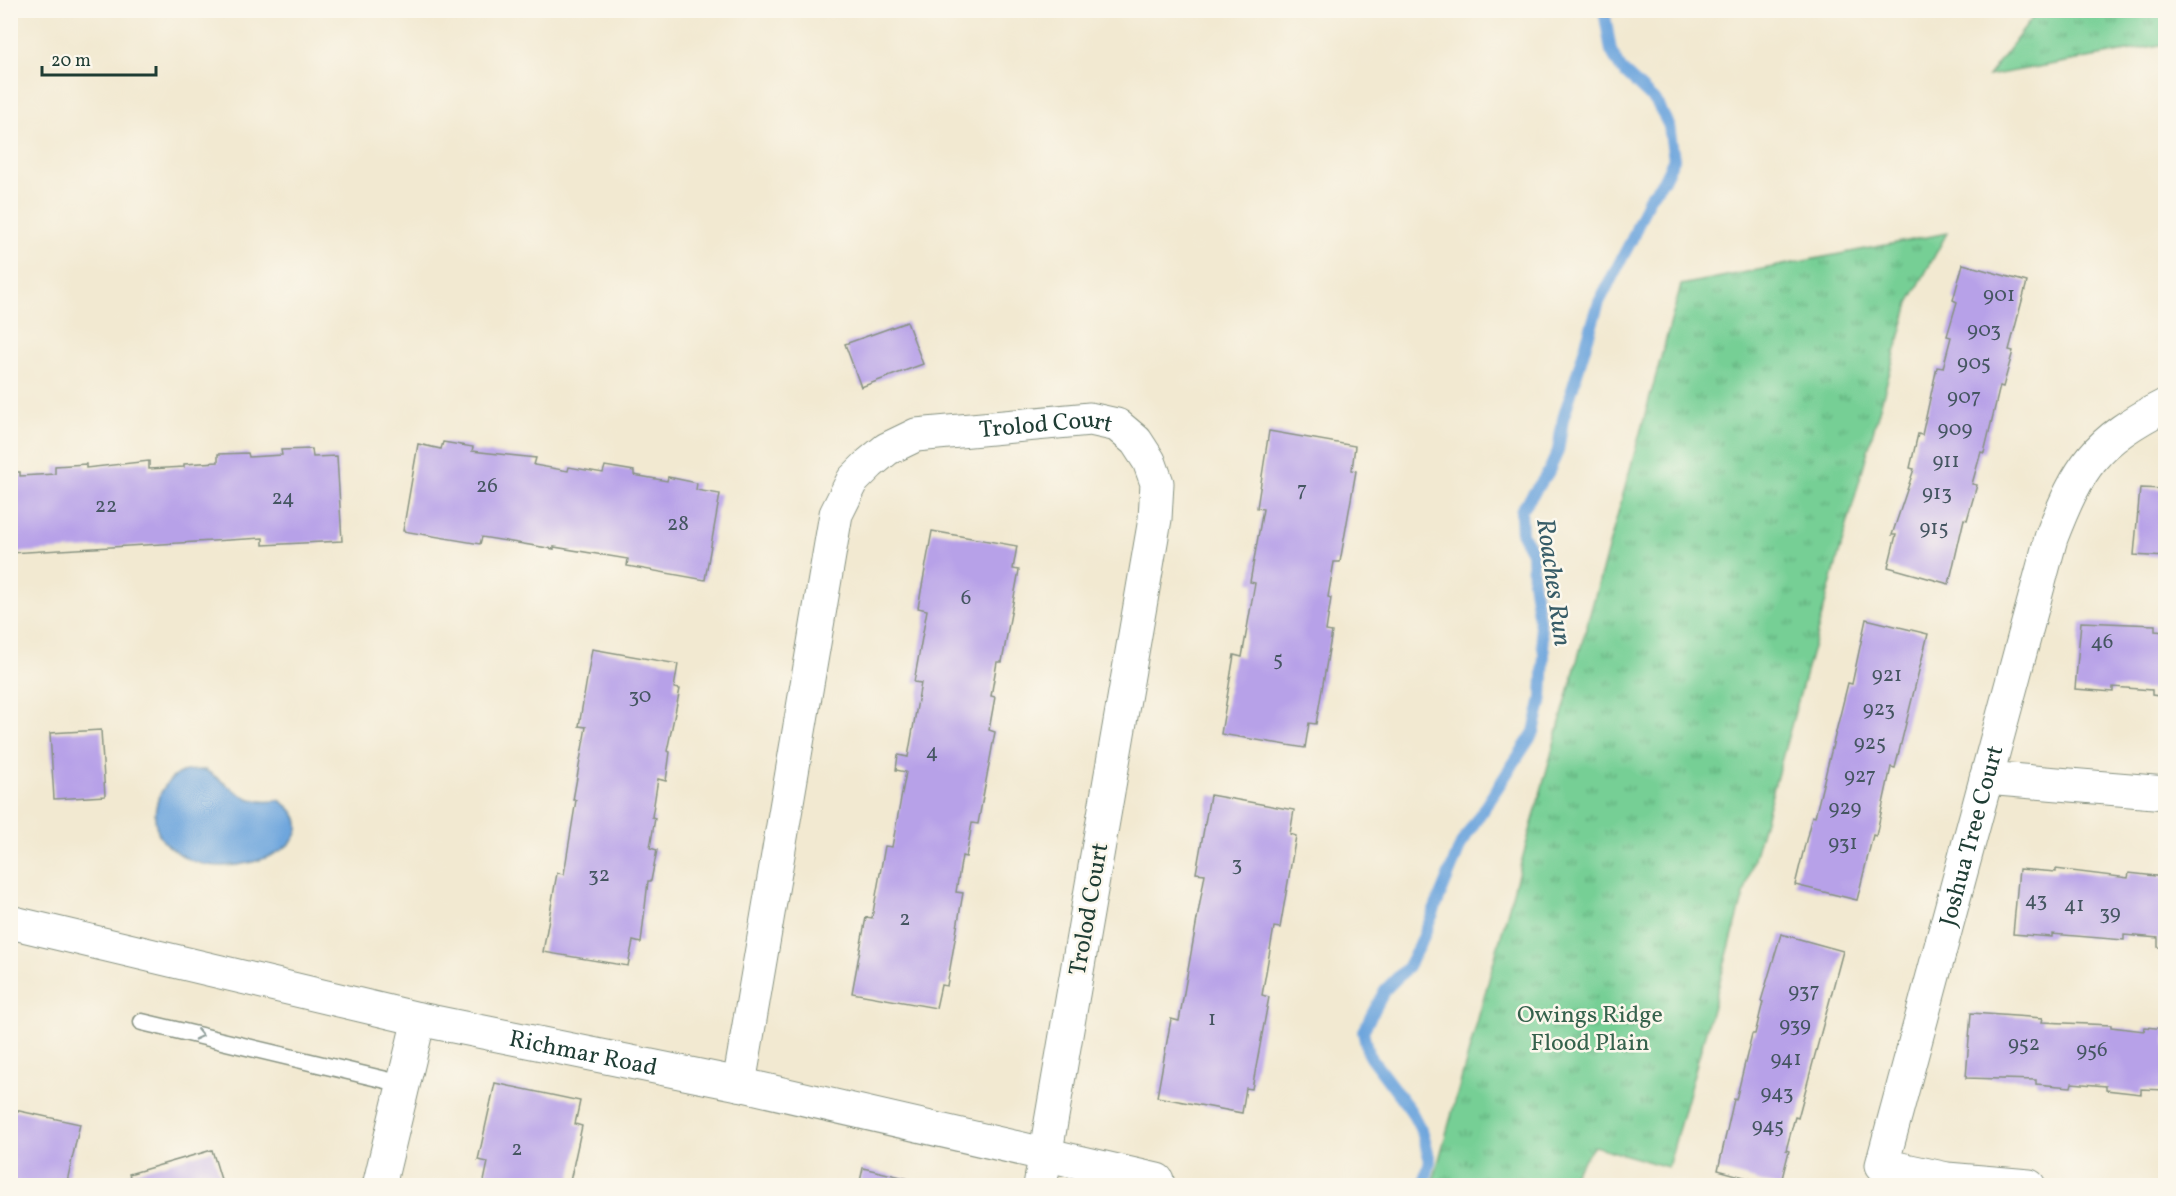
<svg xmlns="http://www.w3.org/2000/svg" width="2176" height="1196" viewBox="0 0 2176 1196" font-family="Vollkorn,serif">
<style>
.grass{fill:url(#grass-tufts);stroke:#4a8664;stroke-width:1.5}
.water{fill:#6ea6dd;stroke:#467288;stroke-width:1.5}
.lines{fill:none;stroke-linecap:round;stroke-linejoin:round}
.stream{stroke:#6ea6dd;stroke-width:12}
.building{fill:#b7a1e8}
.service-casing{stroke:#889382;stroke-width:19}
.minor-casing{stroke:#889382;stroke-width:35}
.service{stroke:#fff;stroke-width:16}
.minor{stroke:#fff;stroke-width:33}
.oneway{stroke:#8f9e9a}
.labels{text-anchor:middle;stroke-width:5;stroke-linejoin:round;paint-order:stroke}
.number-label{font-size:21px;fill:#455661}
.street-label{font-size:24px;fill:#1f3d34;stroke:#fbf7ec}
.park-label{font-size:24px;fill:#35624c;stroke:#fbf7ec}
.water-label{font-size:26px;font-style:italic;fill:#375c67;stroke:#fbf7ec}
</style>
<defs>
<pattern id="grass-tufts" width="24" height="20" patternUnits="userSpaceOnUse" patternTransform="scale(1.5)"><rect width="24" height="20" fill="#76cf95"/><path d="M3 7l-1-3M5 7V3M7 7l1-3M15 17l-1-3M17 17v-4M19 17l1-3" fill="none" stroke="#60a97a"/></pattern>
</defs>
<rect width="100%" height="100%" fill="#fbf7ec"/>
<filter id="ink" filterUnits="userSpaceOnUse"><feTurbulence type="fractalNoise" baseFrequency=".0167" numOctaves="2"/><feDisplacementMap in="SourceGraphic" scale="12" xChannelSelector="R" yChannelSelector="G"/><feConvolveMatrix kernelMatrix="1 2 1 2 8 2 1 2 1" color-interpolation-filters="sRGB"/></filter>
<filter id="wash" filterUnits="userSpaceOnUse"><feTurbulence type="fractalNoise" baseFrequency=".008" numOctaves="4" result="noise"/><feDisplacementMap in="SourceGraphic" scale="24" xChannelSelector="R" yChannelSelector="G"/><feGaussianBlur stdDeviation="1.35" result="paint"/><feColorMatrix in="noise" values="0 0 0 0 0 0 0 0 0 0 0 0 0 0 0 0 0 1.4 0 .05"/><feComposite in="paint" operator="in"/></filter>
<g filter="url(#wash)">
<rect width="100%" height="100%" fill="#f2e9d1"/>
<g class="grass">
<polygon points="2038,11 2165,11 2165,44 1988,76"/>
<polygon points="1947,233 1909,303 1668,1167 1594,1146 1565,1185 1432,1185 1681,285"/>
</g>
<path class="water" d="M205,770C231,785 246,808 279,800C344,842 228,886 183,856C177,852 169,847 164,842C146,821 157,783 182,772C189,770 198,770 205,770Z"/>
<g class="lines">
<polyline class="stream" points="1424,1186 1430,1161 1423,1134 1411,1111 1368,1054 1363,1031 1385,990 1407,968 1423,938 1462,842 1534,732 1542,698 1544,653 1533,581 1532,552 1522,534 1521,511 1548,473 1558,451 1563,419 1599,302 1632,239 1649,198 1663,181 1674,159 1669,126 1657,103 1622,70 1611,51 1604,10"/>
</g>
<g id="blocks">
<g class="building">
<polygon points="1963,264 2027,282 2009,350 2013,351 2003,387 2000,386 1984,453 1981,452 1972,484 1977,485 1967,520 1964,519 1949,584 1888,567 1896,535 1892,535 1914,469 1910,468 1918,434 1922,435 1937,367 1943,368 1951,337 1947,336 1957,302 1953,300"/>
<polygon points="907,322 923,364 861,387 845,344"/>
<polygon points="1269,431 1355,446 1352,470 1356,471 1340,562 1334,562 1328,597 1331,598 1326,631 1332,632 1316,724 1309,723 1305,748 1221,734 1234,655 1242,657 1255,583 1250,582 1263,509 1257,508"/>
<polygon points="443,442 473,447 472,451 536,458 534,465 568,471 569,467 603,473 605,466 634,471 634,475 667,481 668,477 697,483 696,490 720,494 705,580 627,566 628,559 554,547 554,549 482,537 480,544 403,531 418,444 441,449"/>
<polygon points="312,449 313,457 337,456 342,541 263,545 263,538 10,553 10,472 20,472 20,476 55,474 55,466 86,464 86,468 149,461 149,469 184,467 184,464 218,462 218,454 248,453 249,457 282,455 281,450"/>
<polygon points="2140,488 2166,489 2166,557 2134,555"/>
<polygon points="932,531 1017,546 1013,569 1019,570 1002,662 997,662 991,696 995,697 989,730 995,732 978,824 972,823 966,857 962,856 956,892 963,893 947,986 941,985 936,1008 852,993 866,917 872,918 885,846 892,847 906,772 896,770 898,755 908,757 921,683 914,682 927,610 918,608"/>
<polygon points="1866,619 1928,634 1895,768 1891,767 1876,836 1873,835 1857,900 1795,885 1812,816 1815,817 1848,683 1852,684"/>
<polygon points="2081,622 2155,625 2155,631 2166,632 2166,697 2152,695 2152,690 2113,687 2113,692 2075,689"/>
<polygon points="592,649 678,664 674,688 680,689 667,751 670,752 666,781 658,779 652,817 655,818 650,848 657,850 651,881 648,881 641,943 633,941 628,966 543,952 557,873 564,874 576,800 573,800 586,727 579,726"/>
<polygon points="101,730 105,796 54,799 50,733"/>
<polygon points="1210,795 1294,810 1290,834 1296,836 1280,928 1274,927 1262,995 1269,997 1252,1089 1246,1088 1242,1113 1157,1097 1171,1019 1179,1021 1205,874 1196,873"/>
<polygon points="2019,869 2056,872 2056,869 2128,878 2129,873 2164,877 2166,948 2158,947 2158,938 2124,935 2124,940 2052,934 2052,937 2013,934"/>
<polygon points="1781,934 1843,951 1798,1118 1795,1117 1786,1150 1789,1151 1780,1186 1777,1186 1718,1170 1734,1099 1736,1100 1752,1034 1755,1034 1763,1002 1761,1001"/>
<polygon points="1971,1013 2043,1018 2042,1022 2111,1025 2111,1027 2144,1031 2145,1027 2166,1029 2166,1090 2141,1089 2141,1094 2106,1090 2106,1086 2072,1083 2071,1087 2036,1084 2036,1080 1966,1078"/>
<polygon points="495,1083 580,1101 575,1124 582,1126 569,1186 483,1186 488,1162 478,1160"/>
<polygon points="10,1109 80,1124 66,1186 10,1186"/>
<polygon points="212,1150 223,1186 133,1186 129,1174"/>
<polygon points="863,1168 935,1185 935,1186 859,1186"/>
</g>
</g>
</g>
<g filter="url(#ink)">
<use href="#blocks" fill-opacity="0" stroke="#889382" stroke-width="1.5"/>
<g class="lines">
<g class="service-casing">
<polyline id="service" points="142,1022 403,1084"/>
</g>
<g class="minor-casing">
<g id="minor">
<polyline points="1986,778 2166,793"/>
<path id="s1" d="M10,922L419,1019L739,1084L1157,1180"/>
<path id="s2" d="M739,1084L836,514L853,480L870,463L887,449L916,435L1090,419L1117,425L1136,441L1149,461L1157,483L1155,519L1040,1186"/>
<polyline points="379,1186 419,1019"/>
<path id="s3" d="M2029,1186L1947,1179L1882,1165L2051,538C2079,466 2095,441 2166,405"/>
</g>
</g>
<use href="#service" class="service"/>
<use href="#minor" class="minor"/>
</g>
<defs><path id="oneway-chevron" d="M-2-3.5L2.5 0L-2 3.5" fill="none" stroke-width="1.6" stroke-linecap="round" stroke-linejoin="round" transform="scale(1.5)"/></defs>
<use class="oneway" href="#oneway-chevron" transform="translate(199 1035) rotate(13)"/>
</g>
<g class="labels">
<g class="number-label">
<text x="1999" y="301">901</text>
<text x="1984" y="336">903</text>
<text x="1974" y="369">905</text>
<text x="1964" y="403">907</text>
<text x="1955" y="435">909</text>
<text x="1946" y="467">911</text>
<text x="487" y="492">26</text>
<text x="1302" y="496">7</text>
<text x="1937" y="499">913</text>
<text x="283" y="504">24</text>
<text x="106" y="512">22</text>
<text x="678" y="530">28</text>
<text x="1934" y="534">915</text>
<text x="966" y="604">6</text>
<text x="2102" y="648">46</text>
<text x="1278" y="665">5</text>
<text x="1887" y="681">921</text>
<text x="640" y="702">30</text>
<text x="1879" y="715">923</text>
<text x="1870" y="749">925</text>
<text x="932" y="758">4</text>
<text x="1860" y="782">927</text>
<text x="1845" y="814">929</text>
<text x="1843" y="849">931</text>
<text x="1237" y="870">3</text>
<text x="599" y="881">32</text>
<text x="2036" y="906">43</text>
<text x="2074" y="911">41</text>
<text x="2110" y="919">39</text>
<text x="905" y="925">2</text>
<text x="1804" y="997">937</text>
<text x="1212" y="1025">1</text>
<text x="1795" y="1031">939</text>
<text x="2024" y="1050">952</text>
<text x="2092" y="1056">956</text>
<text x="1786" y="1065">941</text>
<text x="1777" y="1099">943</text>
<text x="1768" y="1132">945</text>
<text x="517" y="1155">2</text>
</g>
<g class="street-label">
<text dy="8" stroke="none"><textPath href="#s2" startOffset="825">Trolod Court</textPath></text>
<text dy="8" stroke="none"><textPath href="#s3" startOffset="490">Joshua Tree Court</textPath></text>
<text transform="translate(1088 909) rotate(-80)" y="8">Trolod Court</text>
<text dy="8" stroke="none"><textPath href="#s1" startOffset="588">Richmar Road</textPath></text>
</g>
<g class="park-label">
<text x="1590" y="1022">Owings Ridge<tspan x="1590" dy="28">Flood Plain</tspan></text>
</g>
<g class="water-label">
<text transform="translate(1555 582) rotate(82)" y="9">Roaches Run</text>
</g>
</g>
<rect width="2176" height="1196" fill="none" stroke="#fbf7ec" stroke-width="36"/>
<path d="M42 66v9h114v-9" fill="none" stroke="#1f3d34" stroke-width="3"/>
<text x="51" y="66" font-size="18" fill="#1f3d34" stroke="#fbf7ec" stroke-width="4.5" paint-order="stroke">20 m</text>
</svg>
